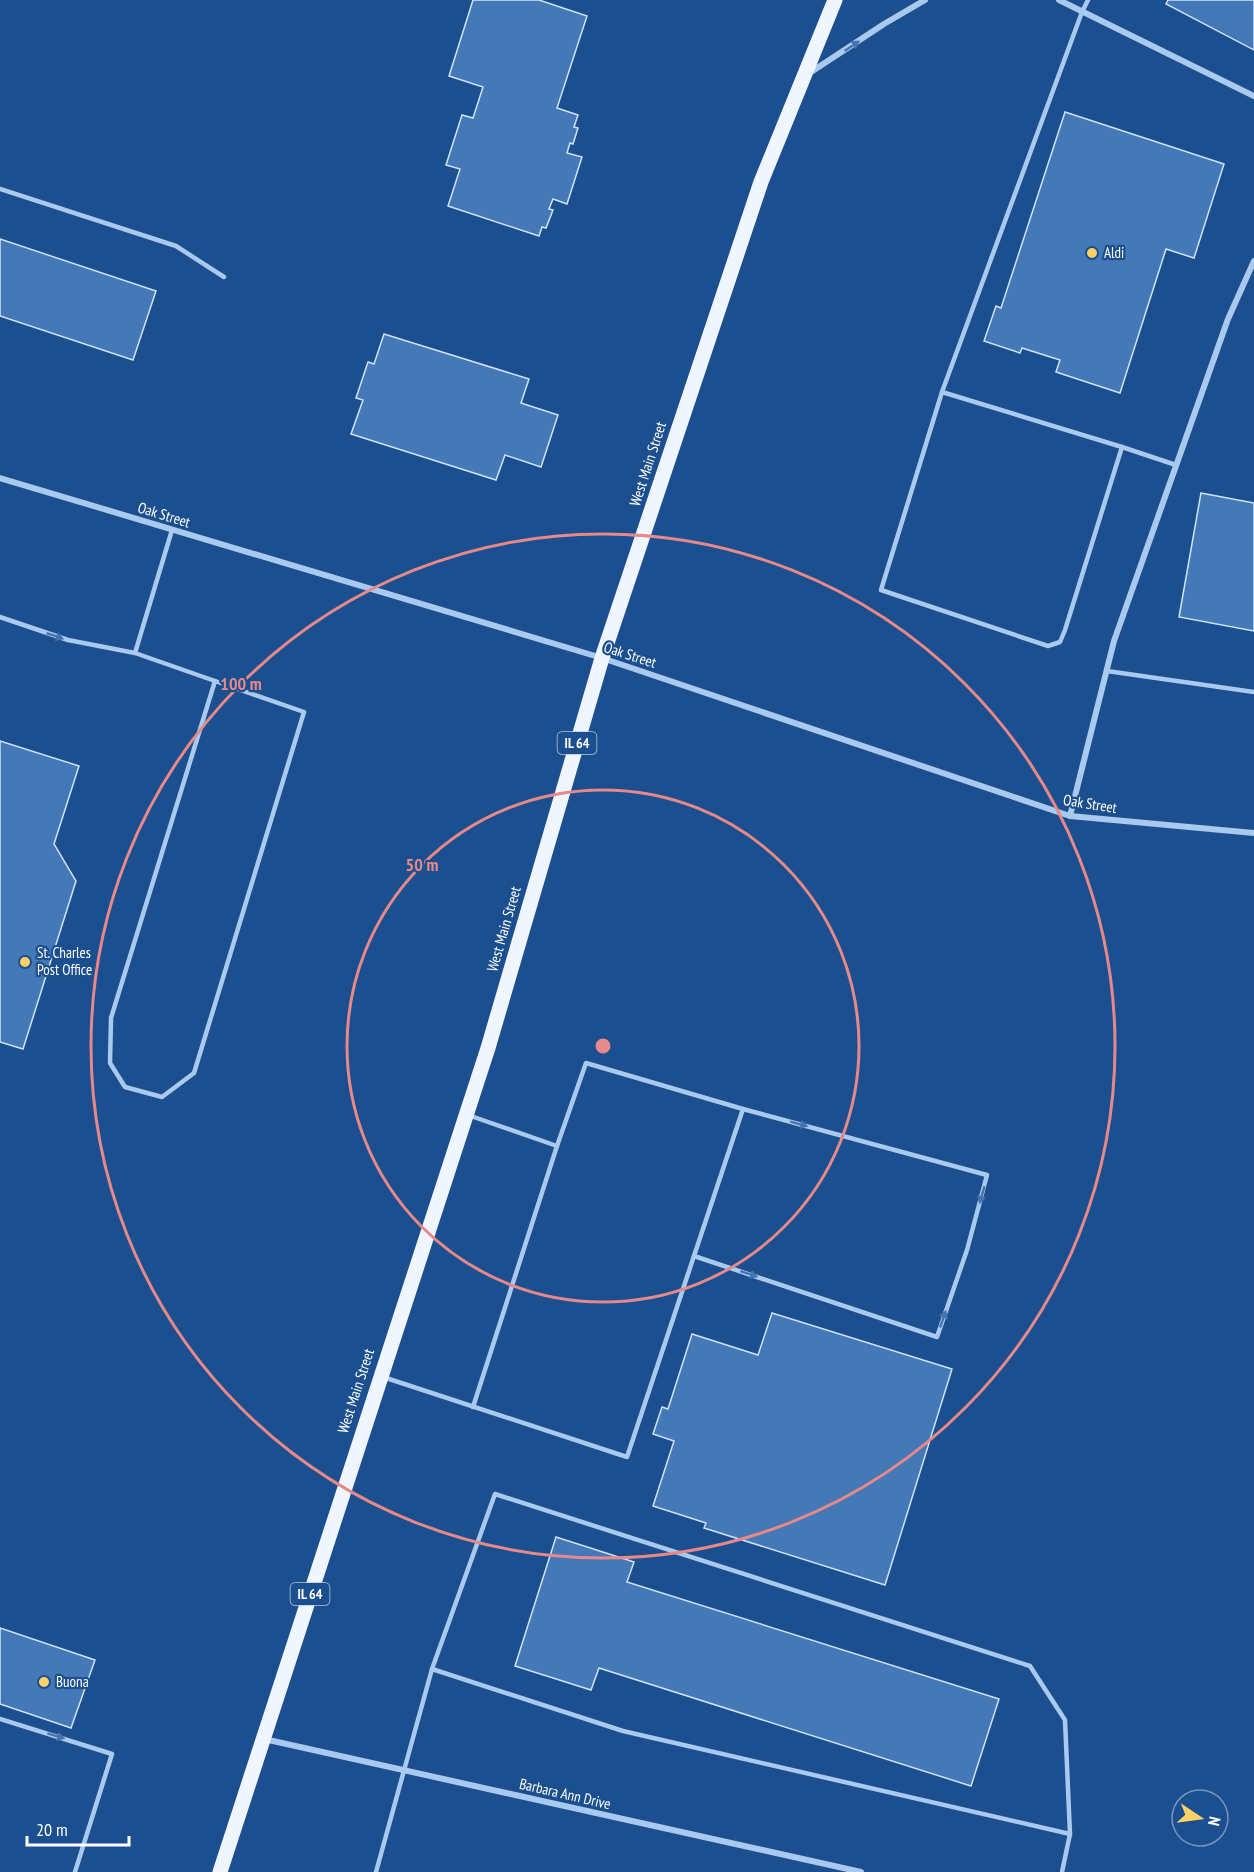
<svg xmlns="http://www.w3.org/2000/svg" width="1254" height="1872" viewBox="0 0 1254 1872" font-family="'PT Sans Narrow',sans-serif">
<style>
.building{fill:#4478b7;stroke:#cfe3fa;stroke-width:1.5}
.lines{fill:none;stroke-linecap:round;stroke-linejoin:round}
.service{stroke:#a9c9ee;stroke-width:4.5}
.minor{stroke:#a9c9ee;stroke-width:6}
.primary{stroke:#f0f6ff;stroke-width:15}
.oneway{fill:#4674ac}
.ring{fill:none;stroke:#e88989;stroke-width:3}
.poi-dot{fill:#ffd166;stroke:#1b4f8f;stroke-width:2}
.labels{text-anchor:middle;stroke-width:4.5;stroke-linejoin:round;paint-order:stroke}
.shield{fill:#1b4f8f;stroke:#bbcadd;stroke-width:1.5}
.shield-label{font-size:14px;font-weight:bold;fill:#fff}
.poi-label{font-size:15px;fill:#fff;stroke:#1b4f8f;text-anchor:start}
.street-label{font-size:15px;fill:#fff;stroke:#1b4f8f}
.centre{fill:#e88989;stroke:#1b4f8f;stroke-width:3}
.ring-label{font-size:18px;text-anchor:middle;font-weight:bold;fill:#e88989;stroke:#1b4f8f;stroke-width:4.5;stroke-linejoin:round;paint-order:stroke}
</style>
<rect width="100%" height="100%" fill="#1b4f8f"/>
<g class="building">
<polygon points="473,0 539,0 587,16 557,108 578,115 574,127 578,128 573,144 570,143 567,153 582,157 567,204 553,199 549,209 553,210 546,228 542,227 539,236 448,206 460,169 446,165 462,115 473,118 483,87 449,76"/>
<polygon points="1168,0 1254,0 1254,50 1166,4"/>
<polygon points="1065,112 1224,164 1194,258 1166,249 1120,393 1056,372 1060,360 1022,348 1020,353 984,341 996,306 1001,308"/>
<polygon points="0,239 156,291 133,360 0,316"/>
<polygon points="384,334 529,379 521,403 558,415 541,467 505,455 496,480 351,434 363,400 356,398 368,362 374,364"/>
<polygon points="1201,493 1254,503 1254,631 1179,617"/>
<polygon points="0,741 79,766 54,844 76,881 23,1049 0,1042"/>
<polygon points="772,1313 952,1369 885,1585 704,1528 706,1523 653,1506 674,1441 653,1434 662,1407 668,1409 692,1334 758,1355"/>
<polygon points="556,1537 634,1562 627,1582 999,1699 971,1786 599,1668 591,1690 515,1666"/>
<polygon points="0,1628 95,1660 71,1728 0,1704"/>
</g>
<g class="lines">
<g class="service">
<polyline points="1088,0 1082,12 942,392 881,590 1048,646 1060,642 1065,630 1122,447 1176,465"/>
<polyline points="0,189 176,246 224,277"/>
<polyline points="942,392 1122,447"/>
<polyline points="172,530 135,653 215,681"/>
<polyline points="0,617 68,640 135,653"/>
<polyline points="1107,671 1254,692"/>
<polygon points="215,681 304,712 194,1073 162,1097 125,1087 110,1063 111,1018"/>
<polyline points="694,1256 937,1337 967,1250 987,1175 743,1109"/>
<polyline points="383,1377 627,1457 743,1109 586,1063 557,1146 468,1115"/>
<polyline points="473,1407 557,1146"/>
<polyline points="432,1669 623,1731 1070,1834"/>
<polyline points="0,1719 112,1754 75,1872"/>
<polyline points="376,1872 432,1669 495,1494 1030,1666 1065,1720 1070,1834 1062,1872"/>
</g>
<g class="minor">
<polyline points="1059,0 1254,96"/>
<polyline points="808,74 884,24 925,0"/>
<polyline points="0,478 602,658 1070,816 1254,833"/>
<polyline points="1070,816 1114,641 1228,319 1254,261"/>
<polyline points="264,1739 861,1872"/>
</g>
<polyline class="primary" points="220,1872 488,1048 602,658 761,182 835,0"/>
</g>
<defs><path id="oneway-solid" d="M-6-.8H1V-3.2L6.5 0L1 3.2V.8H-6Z" transform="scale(1.5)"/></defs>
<g class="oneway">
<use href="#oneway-solid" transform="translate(852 46) rotate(-34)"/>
<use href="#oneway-solid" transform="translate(55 636) rotate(19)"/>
<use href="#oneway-solid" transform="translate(799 1124) rotate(15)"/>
<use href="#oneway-solid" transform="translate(982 1195) rotate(106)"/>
<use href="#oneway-solid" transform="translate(749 1274) rotate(18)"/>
<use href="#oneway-solid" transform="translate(943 1319) rotate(-71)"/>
<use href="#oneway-solid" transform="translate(56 1736) rotate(17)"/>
</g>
<g class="ring">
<circle cx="603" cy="1046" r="256"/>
<circle cx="603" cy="1046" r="512"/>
</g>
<g class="poi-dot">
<circle cx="1092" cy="253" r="6"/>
<circle cx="25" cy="962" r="6"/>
<circle cx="44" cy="1682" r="6"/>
</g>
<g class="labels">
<g class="shield">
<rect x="557.5" y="732" width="39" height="22" rx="4.5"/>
<rect x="290.5" y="1583" width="39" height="22" rx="4.5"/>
</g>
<g class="shield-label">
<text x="577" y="748">IL 64</text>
<text x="310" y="1599">IL 64</text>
</g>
<g class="poi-label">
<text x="1104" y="258">Aldi</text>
<text x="37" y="958">St. Charles<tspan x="37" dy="17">Post Office</tspan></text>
<text x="56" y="1687">Buona</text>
</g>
<g class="street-label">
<text transform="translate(648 464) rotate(-72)" y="5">West Main Street</text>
<text transform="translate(164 515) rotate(17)" y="5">Oak Street</text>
<text transform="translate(630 655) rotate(18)" y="5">Oak Street</text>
<text transform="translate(1090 804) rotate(9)" y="5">Oak Street</text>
<text transform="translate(504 929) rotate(-74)" y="5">West Main Street</text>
<text transform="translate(356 1391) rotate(-72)" y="5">West Main Street</text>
<text transform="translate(565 1794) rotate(13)" y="5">Barbara Ann Drive</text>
</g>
</g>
<circle cx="603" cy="1046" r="9" class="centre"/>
<g class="ring-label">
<text x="241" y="690">100 m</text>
<text x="422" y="871">50 m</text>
</g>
<g transform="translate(1200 1818) rotate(103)"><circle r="28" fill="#1b4f8f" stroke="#7695bc" stroke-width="1.5"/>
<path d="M0-4.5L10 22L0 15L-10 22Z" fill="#ffd166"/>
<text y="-9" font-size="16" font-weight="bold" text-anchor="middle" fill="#ffffff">N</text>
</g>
<path d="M27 1836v9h102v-9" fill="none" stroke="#ffffff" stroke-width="3"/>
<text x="36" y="1836" font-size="18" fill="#ffffff" stroke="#1b4f8f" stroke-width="4.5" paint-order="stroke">20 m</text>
</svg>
